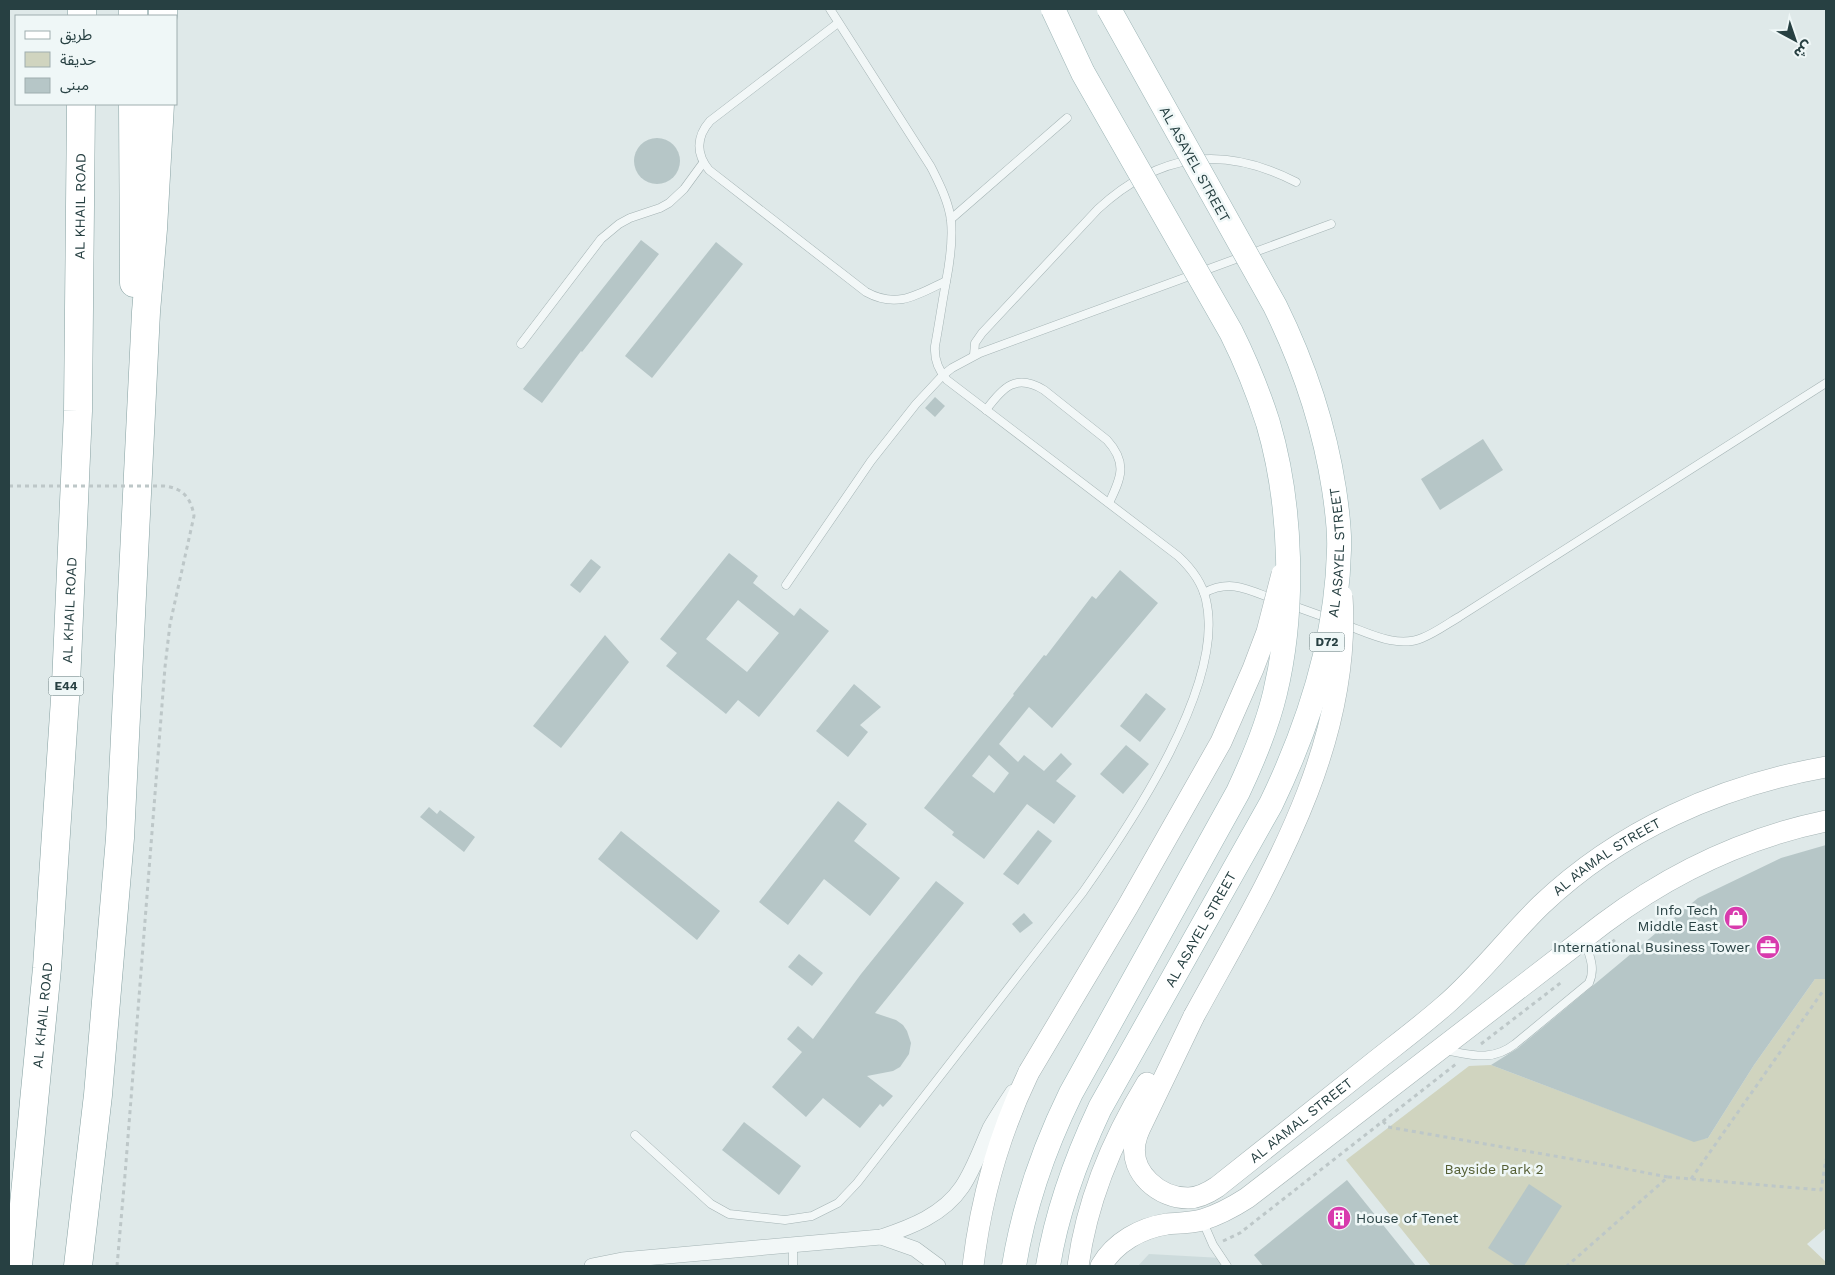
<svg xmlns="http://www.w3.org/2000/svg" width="1835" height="1275" viewBox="0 0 1835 1275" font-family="'Work Sans','Noto Sans Arabic',sans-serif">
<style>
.built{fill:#cddbdc}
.green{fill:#d0d4bf}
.building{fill:#b6c6c7;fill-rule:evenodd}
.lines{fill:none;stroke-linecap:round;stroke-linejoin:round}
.lane-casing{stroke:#a4b3b4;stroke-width:9}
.street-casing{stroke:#a4b3b4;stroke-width:16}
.secondary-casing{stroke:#a4b3b4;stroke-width:22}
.highway-casing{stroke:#85a0a1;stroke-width:29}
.path{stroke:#bdc7c8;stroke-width:3;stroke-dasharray:4 4;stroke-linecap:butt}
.lane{stroke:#f2f7f7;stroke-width:8}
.street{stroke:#f2f7f7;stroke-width:15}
.secondary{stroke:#fff;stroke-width:21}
.highway{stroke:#fff;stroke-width:28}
.secondary-bridge-casing{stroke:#a4b3b4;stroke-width:22;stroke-linecap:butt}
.primary-bridge-casing{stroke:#9db5b6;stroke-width:25;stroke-linecap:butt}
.path-bridge{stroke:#bdc7c8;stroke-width:3;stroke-dasharray:4 4;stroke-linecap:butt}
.secondary-bridge{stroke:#fff;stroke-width:21}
.primary-bridge{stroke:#fff;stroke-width:24}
.labels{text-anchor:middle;stroke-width:5;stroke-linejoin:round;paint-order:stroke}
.shield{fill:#eff7f7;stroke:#637778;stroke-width:1}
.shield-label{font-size:12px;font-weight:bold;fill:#274042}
.street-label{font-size:14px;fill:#274042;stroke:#eff7f7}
.poi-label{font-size:14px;fill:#274042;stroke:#eff7f7;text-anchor:end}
.park-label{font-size:14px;fill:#545e33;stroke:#eff7f7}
</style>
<rect width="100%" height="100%" fill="#dfe9e9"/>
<polygon class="built" points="1149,1254 1222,1258 1229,1266 1138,1266"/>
<polygon class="green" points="1815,979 1826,979 1826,1228 1807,1244 1826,1262 1826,1266 1431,1266 1346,1160 1469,1066 1491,1065 1693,1141 1708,1138 1754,1065"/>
<g class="building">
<circle cx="657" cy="161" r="23"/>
<polygon points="641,240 659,254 582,352 581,351 542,403 523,389"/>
<polygon points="716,242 743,264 652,378 625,356"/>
<polygon points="935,397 945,406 935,417 925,408"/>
<polygon points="1483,439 1503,470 1440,510 1421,479"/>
<path d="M729,553L758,576L753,583L794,616L800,608L829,631L759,717L738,700L726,714L666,666L677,653L660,639ZM738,600L779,633L747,672L706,639Z"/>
<polygon points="591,559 601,567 580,593 570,585"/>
<path d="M1120,570L1158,603L1052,728L1029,707L999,744L1018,762L1024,755L1044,771L1061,753L1072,764L1056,781L1076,796L1054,824L1027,804L984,859L952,835L954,832L924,808L1014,695L1013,694L1044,655L1046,656L1092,596L1096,599ZM989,755L1009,773L994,793L972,776Z"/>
<polygon points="605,635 629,662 561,748 533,726"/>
<polygon points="854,684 881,707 860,725 868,732 848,757 816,731"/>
<polygon points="1146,693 1166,709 1140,742 1120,726"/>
<polygon points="1126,745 1149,764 1123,794 1100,774"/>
<polygon points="838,801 867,824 854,841 900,878 870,916 824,879 788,925 759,902"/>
<polygon points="429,807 437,814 440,810 475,837 464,852 420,817"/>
<polygon points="1038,830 1052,841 1018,885 1003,874"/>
<polygon points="621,831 720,911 697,940 598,859"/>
<polygon points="1826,845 1826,979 1815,979 1754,1065 1708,1138 1694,1142 1491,1065 1518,1048 1698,898 1781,858"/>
<polygon points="936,881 964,903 875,1013 896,1020 903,1025 907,1031 911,1043 909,1054 900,1067 893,1071 867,1076 893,1096 883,1107 880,1104 860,1128 823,1098 806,1117 772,1087 802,1052 787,1039 798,1026 813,1039 861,974"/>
<polygon points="1024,913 1033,923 1020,933 1012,924"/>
<polygon points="799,954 823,973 812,986 788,967"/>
<polygon points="744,1122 801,1166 779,1195 722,1150"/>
<polygon points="1347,1180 1416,1266 1263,1266 1254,1255"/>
<polygon points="1529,1184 1562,1206 1524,1266 1516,1266 1488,1248"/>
</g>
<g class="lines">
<g class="lane-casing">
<g id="lane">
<path d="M838,23L710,121C696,137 696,154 709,170L866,292C897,309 917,295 946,281"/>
<polyline points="951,219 1067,118"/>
<polyline points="521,344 601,239 619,224 630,218 660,208 669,203 684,189 703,163"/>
<path d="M974,355L975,343L982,333L1098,209C1159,153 1222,144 1296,182"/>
<path d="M986,410C1003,387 1016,373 1044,390L1107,440C1128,463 1121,478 1109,503"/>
<polyline points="786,585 871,461 916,404 943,375 952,368 980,353 1331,224"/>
<path d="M1204,593C1230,579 1247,589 1273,599"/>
<polyline points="1291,605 1330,619"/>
<path d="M1343,624C1367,632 1396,649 1422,638C1435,633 1447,624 1459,617L1826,383"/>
<path d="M1445,1050C1472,1055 1492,1062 1515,1044L1589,983C1596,968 1589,955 1585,941"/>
<path d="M635,1135L711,1204L729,1214L785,1220L812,1216L838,1203L857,1183L1083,892C1130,825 1226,684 1206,600C1202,582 1191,568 1178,556L947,380C938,370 934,360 935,346C939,325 942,303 946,282C950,261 953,241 951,221C949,202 939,183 931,167L830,9"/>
<polyline points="1203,1222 1213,1245 1227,1266"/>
<polyline points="793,1266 793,1245"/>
</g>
</g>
<g class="street-casing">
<g id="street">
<polyline points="881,1237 915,1249 938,1266"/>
<path d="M592,1266L622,1260L881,1237C911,1227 943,1215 962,1187C974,1169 981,1148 990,1128C997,1116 1005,1104 1013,1092"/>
</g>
</g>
<g class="secondary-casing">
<g id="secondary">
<path id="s1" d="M1194,1016L1140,1128C1138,1132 1136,1138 1135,1143C1130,1173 1159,1198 1188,1198C1199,1198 1208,1193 1217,1187C1267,1147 1317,1107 1368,1067C1393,1047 1420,1027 1444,1006C1480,975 1508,937 1541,905C1620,830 1720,786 1826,767"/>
<path d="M973,1266C981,1198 999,1134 1029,1072"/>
<path d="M1078,1266C1087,1200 1112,1140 1147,1083"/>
<path d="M1101,1266C1115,1242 1141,1228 1167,1224C1179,1223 1190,1223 1202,1220C1218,1215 1233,1207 1247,1198L1604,923C1671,873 1744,838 1826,821"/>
</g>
</g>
<g class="highway-casing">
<g id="highway">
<polyline points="82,16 82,9"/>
<polyline points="133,16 133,9"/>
<polyline points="163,16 163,9"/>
<polyline points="133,104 134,283"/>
<path id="s2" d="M18,1266L47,968L66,684L78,411L81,104"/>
<polyline points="78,1266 98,1095 120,838 146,312 153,229 160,104"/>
</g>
</g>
<g class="path">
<polyline points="1599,952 1616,939"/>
<polyline points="1481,1044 1563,981"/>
<polyline points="1383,1121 1388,1127 1606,1165 1668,1177 1567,1266"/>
<polyline points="1668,1177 1821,1190 1826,1159"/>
<polyline points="1691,1179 1823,991 1826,991"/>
<polyline points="1223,1241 1240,1233 1456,1064"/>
<polyline points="117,1266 125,1175"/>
</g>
<use href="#lane" class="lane"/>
<use href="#street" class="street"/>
<use href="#secondary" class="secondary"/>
<use href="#highway" class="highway"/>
<g class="secondary-bridge-casing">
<g id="secondary-bridge">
<path d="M1194,1016C1265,886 1352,750 1342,596"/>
<polyline points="1029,1072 1128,906 1221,742 1253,669 1267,632 1282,574"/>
</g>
</g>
<g class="primary-bridge-casing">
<g id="primary-bridge">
<path d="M1014,1266C1024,1205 1044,1148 1071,1093L1238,792C1253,760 1267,727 1275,693C1295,610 1292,505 1268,423C1258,392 1246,362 1231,332L1083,73L1053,9"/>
<path id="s3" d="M1048,1266C1057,1210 1076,1159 1100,1108L1271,804C1309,725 1337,638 1339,550C1340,530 1337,509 1334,489C1324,424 1304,365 1275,306L1109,9"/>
</g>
</g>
<path class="path-bridge" d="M9,486H164C182,488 191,497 194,516L170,624L165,667L125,1175"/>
<use href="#secondary-bridge" class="secondary-bridge"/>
<use href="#primary-bridge" class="primary-bridge"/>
</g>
<defs>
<g id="shop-disc" transform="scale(1.25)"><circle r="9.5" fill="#d83bad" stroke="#eff7f7"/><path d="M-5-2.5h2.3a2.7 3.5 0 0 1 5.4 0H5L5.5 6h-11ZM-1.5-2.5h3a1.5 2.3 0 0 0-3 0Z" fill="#fff"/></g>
<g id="office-disc" transform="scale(1.25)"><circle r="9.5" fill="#d83bad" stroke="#eff7f7"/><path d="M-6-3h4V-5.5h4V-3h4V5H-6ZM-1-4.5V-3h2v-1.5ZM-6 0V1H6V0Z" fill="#fff"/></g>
<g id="building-disc" transform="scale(1.25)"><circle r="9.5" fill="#d83bad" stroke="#eff7f7"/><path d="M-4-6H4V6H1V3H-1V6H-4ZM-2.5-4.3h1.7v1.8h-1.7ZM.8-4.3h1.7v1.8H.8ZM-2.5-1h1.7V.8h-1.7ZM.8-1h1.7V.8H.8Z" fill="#fff"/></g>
</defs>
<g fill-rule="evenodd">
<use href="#shop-disc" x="1736" y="918"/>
<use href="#office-disc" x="1768" y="947"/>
<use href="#building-disc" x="1339" y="1218"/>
</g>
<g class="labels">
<g class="shield">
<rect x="1309.5" y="632.5" width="35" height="19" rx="4"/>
<rect x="48.5" y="676.5" width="35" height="19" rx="4"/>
</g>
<g class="shield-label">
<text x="1327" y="646">D72</text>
<text x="66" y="690">E44</text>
</g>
<g class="street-label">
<text transform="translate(1195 164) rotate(61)" y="5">AL ASAYEL STREET</text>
<text dy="5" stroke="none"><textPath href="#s2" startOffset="1062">AL KHAIL ROAD</textPath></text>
<text dy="5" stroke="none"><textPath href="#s3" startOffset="778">AL ASAYEL STREET</textPath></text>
<text dy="5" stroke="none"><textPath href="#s2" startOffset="658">AL KHAIL ROAD</textPath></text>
<text dy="5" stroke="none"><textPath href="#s1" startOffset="770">AL A'AMAL STREET</textPath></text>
<text dy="5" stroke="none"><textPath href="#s3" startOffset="372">AL ASAYEL STREET</textPath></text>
<text dy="5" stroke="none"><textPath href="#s2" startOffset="252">AL KHAIL ROAD</textPath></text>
<text dy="5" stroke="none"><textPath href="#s1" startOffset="365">AL A'AMAL STREET</textPath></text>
</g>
<g class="poi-label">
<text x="1718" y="915">Info Tech<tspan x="1718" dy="16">Middle East</tspan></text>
<text x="1750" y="952">International Business Tower</text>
<text x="1356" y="1223" text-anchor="start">House of Tenet</text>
</g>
<g class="park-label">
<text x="1494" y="1174">Bayside Park 2</text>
</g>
</g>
<rect width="1835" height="1275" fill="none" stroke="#274042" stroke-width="20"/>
<rect x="15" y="15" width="162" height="90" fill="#eff7f7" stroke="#9faeaf"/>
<rect x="25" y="31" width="25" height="8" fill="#ffffff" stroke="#9faeaf"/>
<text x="60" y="40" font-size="15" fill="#274042">طريق</text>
<rect x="25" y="52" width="25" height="15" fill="#d0d4bf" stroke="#9faeaf"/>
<text x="60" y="65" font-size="15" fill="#274042">حديقة</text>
<rect x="25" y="78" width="25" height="15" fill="#b6c6c7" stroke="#9faeaf"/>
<text x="60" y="90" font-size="15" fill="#274042">مبنى</text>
<g transform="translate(1795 40) rotate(140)" stroke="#eff7f7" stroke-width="4" paint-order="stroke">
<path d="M0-4L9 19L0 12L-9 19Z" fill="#274042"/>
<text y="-8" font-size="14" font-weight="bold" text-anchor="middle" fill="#274042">ش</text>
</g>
</svg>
